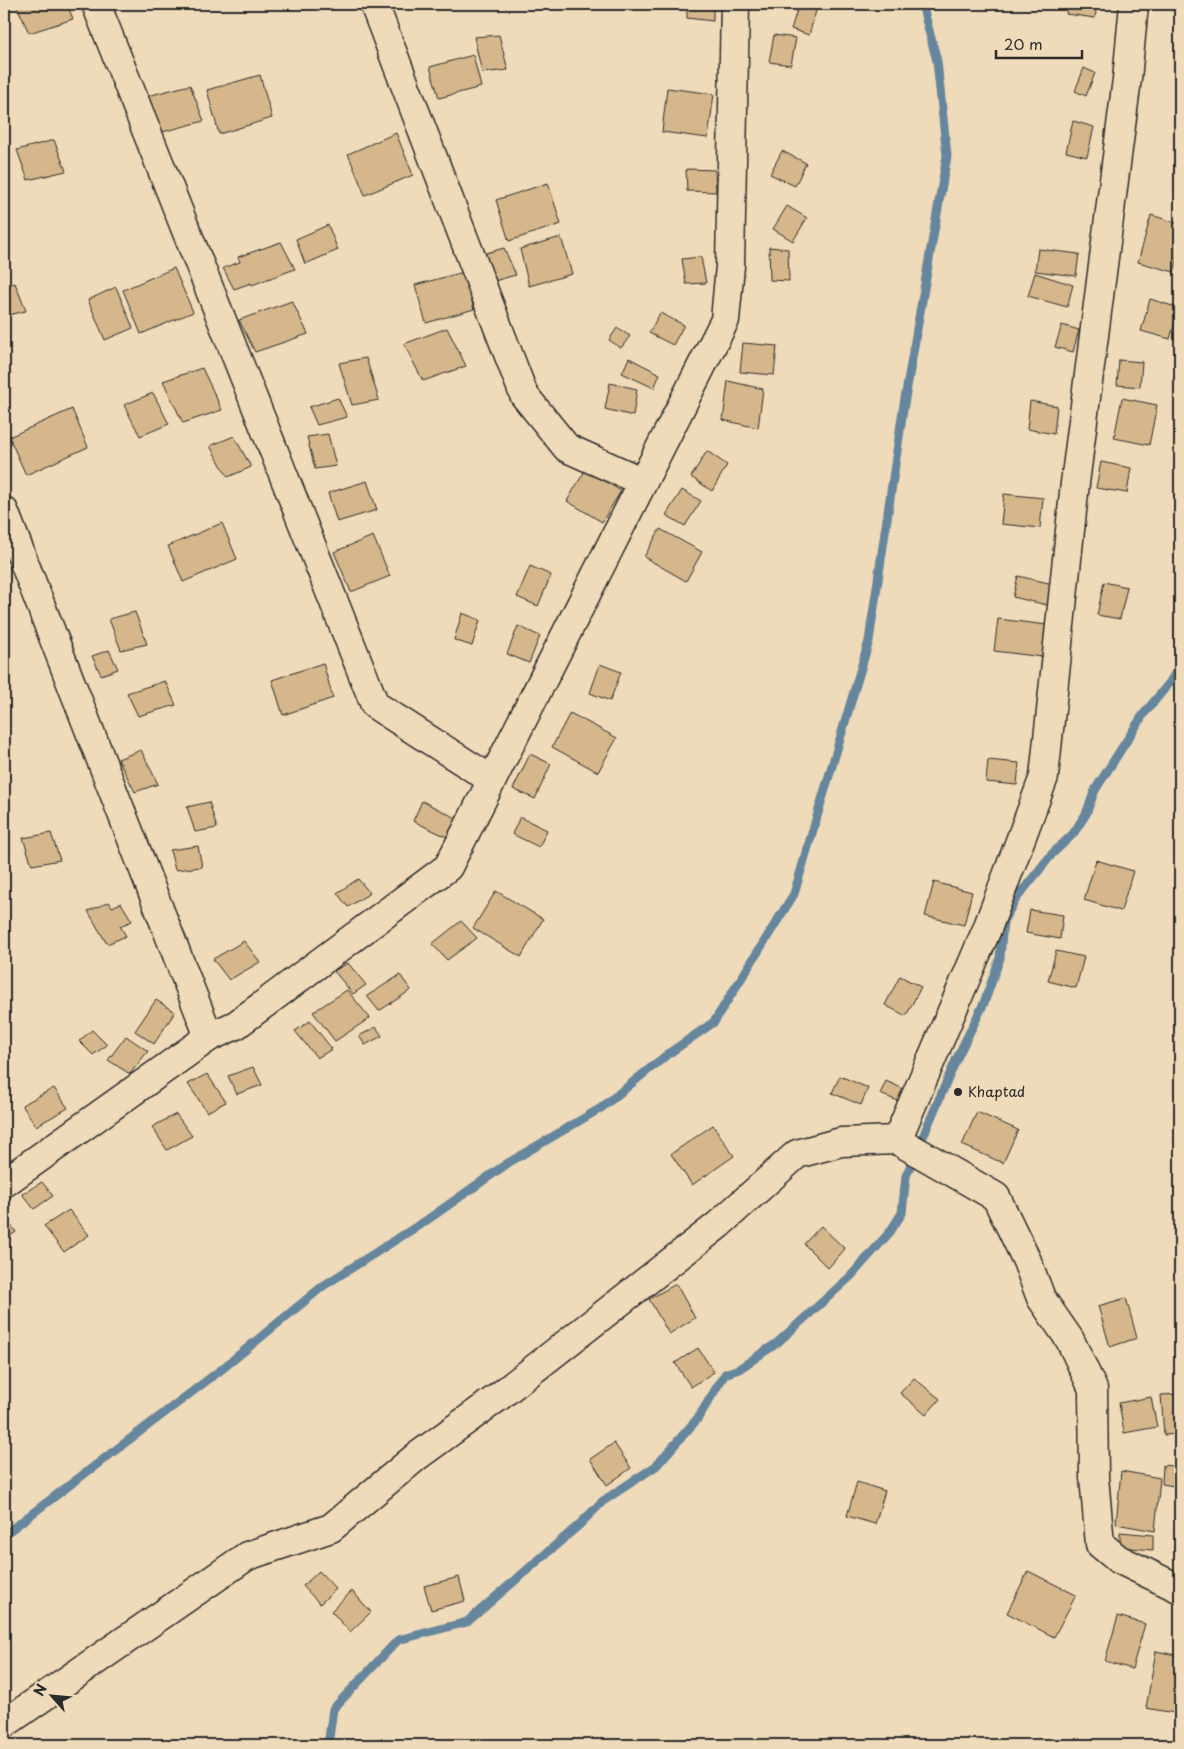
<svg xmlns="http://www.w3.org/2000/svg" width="1184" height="1749" viewBox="0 0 1184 1749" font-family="'Playpen Sans',sans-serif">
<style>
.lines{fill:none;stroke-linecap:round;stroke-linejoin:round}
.stream{stroke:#66869e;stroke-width:9}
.building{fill:#d6b78b;stroke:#2b2b2b}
.minor-casing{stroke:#2b2b2b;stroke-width:31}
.minor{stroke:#efdbb9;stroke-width:28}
.poi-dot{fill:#2b2b2b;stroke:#efdbb9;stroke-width:2}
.labels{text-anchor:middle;stroke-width:4;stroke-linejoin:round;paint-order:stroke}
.poi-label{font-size:14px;fill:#2b2b2b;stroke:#efdbb9;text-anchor:start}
</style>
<rect width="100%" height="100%" fill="#efdbb9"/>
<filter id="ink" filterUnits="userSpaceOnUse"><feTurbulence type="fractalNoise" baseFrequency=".02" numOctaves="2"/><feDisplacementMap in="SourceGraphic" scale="10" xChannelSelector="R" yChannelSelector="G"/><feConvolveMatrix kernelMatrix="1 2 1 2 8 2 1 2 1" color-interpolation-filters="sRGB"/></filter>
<g filter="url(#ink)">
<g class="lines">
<g class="stream">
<polyline points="4,1535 222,1369 323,1286 427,1220 508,1163 601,1108 668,1054 714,1022 794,894 869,641 903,410 947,156 937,61 922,4"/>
<polyline points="328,1745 333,1709 398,1640 467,1622 579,1525 603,1501 656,1466 698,1418 725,1374 739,1369 777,1343 850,1277 890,1232 902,1213 906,1176 956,1060 984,1003 1000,958 1003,921 1016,899 1052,854 1073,834 1086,814 1095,790 1113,762 1143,715 1170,682 1180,665"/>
</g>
</g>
<g class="building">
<polygon points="16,4 67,4 73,19 29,33"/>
<polygon points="687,4 713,4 713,21 687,18"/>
<polygon points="799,4 818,4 809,35 791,29"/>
<polygon points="1068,4 1097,4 1095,18 1066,14"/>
<polygon points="499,35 508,70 482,73 474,37"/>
<polygon points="774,35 796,38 791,65 769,62"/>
<polygon points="473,55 481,87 439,98 430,67"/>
<polygon points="1084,68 1095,73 1086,96 1075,91"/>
<polygon points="260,75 272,118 219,134 207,90"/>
<polygon points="190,85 204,121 151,135 136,99"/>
<polygon points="667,88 714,94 708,138 662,132"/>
<polygon points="1073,121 1094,127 1087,157 1066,152"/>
<polygon points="396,133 413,175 365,195 348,154"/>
<polygon points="54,140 66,171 28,180 17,150"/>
<polygon points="782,151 806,163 795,186 770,174"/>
<polygon points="686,169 715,170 716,192 687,191"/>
<polygon points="548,183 561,224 509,241 496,200"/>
<polygon points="787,206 807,218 793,241 773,229"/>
<polygon points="1151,215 1180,224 1180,251 1174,272 1138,262"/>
<polygon points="328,225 338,250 305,264 296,239"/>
<polygon points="561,237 572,274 529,286 520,249"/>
<polygon points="281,242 295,269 252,285 251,283 234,289 223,268 240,262 238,257"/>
<polygon points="769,247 788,249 789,281 770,280"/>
<polygon points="504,248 516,275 494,281 483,254"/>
<polygon points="1038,249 1079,254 1076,276 1035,271"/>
<polygon points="701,257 706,283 686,284 682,259"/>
<polygon points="174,268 193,312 141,334 123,290"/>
<polygon points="464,272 474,309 426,323 415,285"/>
<polygon points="1035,273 1073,285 1067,307 1028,296"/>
<polygon points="15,283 26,311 4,316 4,286"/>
<polygon points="116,287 133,328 105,340 88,300"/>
<polygon points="1150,299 1179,308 1170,339 1141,331"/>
<polygon points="292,301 308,334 255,352 239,320"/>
<polygon points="660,313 684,325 673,345 649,333"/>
<polygon points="1062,325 1079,330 1073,352 1055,347"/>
<polygon points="447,328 466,366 423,381 404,344"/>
<polygon points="617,328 630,336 621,348 609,340"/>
<polygon points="743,343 777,346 774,375 740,372"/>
<polygon points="366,358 379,400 352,405 339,363"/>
<polygon points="629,358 660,374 654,388 622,373"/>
<polygon points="1119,360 1142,362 1140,387 1117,385"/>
<polygon points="202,368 222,410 183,423 163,381"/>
<polygon points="728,381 763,389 758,428 723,420"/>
<polygon points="610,383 637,389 633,416 605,409"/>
<polygon points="153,393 169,424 140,436 124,405"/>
<polygon points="338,398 347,417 317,425 309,407"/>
<polygon points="1122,398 1157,405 1149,445 1114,438"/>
<polygon points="1030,401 1057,406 1054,434 1027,429"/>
<polygon points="72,409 88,447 26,475 9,437"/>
<polygon points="328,434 336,466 315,469 307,437"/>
<polygon points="234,436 251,467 228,477 210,446"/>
<polygon points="707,451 727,465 712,491 691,477"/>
<polygon points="1101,462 1131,468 1127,493 1096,488"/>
<polygon points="586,469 621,491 602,522 567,501"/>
<polygon points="367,481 377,510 337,522 328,493"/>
<polygon points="682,490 701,501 685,526 666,515"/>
<polygon points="1004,494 1043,498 1040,528 1001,524"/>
<polygon points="222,523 237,559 183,582 168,546"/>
<polygon points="660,529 702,552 686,581 644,557"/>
<polygon points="373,536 390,576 351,592 334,552"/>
<polygon points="530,566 551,575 538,606 517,597"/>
<polygon points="1018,576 1053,584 1047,605 1013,597"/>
<polygon points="1104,582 1127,587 1120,619 1097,615"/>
<polygon points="135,612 147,644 121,650 109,619"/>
<polygon points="462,613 480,620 472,646 454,640"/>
<polygon points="998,619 1047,625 1043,657 994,651"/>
<polygon points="518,626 540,636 529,663 507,654"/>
<polygon points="109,650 118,669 101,675 92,656"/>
<polygon points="323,663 333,698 283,715 272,680"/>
<polygon points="600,664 621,672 610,701 590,693"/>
<polygon points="165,681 176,705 138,716 127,693"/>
<polygon points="570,713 617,738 598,772 552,747"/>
<polygon points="141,750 158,784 135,792 118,759"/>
<polygon points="530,754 551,764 535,799 513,789"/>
<polygon points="988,760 1019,763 1017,785 986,782"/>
<polygon points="422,801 458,819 449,838 413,821"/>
<polygon points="209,802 217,828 195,832 187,807"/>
<polygon points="520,817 547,830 539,847 512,834"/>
<polygon points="51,833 60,860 32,865 23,838"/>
<polygon points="198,846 202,867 175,870 170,850"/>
<polygon points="1096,860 1133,871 1121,911 1084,900"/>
<polygon points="358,879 370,893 348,907 337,893"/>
<polygon points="934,882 972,892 964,925 925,916"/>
<polygon points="496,891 543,919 521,957 473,928"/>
<polygon points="109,902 112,907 121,903 132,921 120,926 126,936 107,944 88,911"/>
<polygon points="1030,910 1063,915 1060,939 1026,933"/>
<polygon points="461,921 477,938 447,960 432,944"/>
<polygon points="244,941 260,962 229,980 213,959"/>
<polygon points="1056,951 1084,957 1076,988 1048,981"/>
<polygon points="348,963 366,985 353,994 334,971"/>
<polygon points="400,975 411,990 379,1011 367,996"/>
<polygon points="900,976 921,987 906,1016 885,1005"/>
<polygon points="347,990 370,1018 335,1041 313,1012"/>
<polygon points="156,1000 175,1012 154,1044 135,1031"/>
<polygon points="310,1021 332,1049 317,1058 295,1031"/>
<polygon points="376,1027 382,1036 365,1045 359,1036"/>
<polygon points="92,1030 107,1045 93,1055 79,1041"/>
<polygon points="126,1036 148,1051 130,1074 108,1060"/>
<polygon points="253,1067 262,1085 237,1094 228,1076"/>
<polygon points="207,1074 226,1102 207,1112 188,1084"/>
<polygon points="840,1076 868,1088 861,1105 832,1093"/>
<polygon points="886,1081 908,1091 903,1103 880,1094"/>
<polygon points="54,1088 68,1108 36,1126 22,1105"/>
<polygon points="977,1112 1018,1130 1003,1163 962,1145"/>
<polygon points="176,1114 192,1136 167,1150 152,1127"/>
<polygon points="713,1125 734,1156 692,1185 671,1154"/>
<polygon points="42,1182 53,1196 34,1209 22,1194"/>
<polygon points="69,1210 89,1235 64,1252 44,1226"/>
<polygon points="4,1216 16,1232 4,1240"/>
<polygon points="821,1226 845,1249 828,1268 804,1244"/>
<polygon points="676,1284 695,1318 669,1334 649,1299"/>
<polygon points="1126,1298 1137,1338 1110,1347 1098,1306"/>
<polygon points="698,1348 714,1372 691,1387 675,1363"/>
<polygon points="914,1378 940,1399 926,1415 900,1393"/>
<polygon points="1180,1394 1180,1434 1164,1435 1161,1395"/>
<polygon points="1151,1397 1157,1427 1124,1433 1119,1403"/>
<polygon points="614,1443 631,1468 607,1485 590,1459"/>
<polygon points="1163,1465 1180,1467 1180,1487 1162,1484"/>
<polygon points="1121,1471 1160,1478 1155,1531 1116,1524"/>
<polygon points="857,1482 885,1491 875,1524 847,1516"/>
<polygon points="1120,1532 1153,1535 1153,1550 1120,1547"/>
<polygon points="319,1571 336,1589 320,1604 303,1586"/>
<polygon points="1028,1571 1076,1595 1054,1637 1007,1613"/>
<polygon points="459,1577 465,1601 431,1610 424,1586"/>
<polygon points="352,1591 371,1612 350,1632 331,1611"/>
<polygon points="1118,1616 1145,1624 1132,1669 1105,1661"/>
<polygon points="1156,1651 1180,1656 1180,1714 1146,1708"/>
</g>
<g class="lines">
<g class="minor-casing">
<g id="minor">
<polyline points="96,4 375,705 492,780"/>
<polyline points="374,4 524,395 567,448 643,482"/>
<polyline points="1134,4 1127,79 1075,483 1044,777 987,929 897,1140 996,1197 1027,1261 1041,1298 1070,1340 1093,1389 1094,1477 1100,1544 1118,1559 1180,1589"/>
<polyline points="4,511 209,1037"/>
<polyline points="4,1183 209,1037 236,1025 448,867 725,320 730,266 735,4"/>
<polyline points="4,1724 247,1556 331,1528 416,1457 497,1398 718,1225 797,1154 841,1142 897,1140"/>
</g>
</g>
<use href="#minor" class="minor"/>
</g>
</g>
<circle class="poi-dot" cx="958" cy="1092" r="5"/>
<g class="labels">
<g class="poi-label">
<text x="968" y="1097">Khaptad</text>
</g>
</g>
<rect width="1184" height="1749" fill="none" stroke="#efdbb9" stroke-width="20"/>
<rect x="10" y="10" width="1164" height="1729" fill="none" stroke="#2b2b2b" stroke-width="2" filter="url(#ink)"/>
<g transform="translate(52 1696) rotate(297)" stroke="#efdbb9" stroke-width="4" paint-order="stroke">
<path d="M0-4L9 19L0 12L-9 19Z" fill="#2b2b2b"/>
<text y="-8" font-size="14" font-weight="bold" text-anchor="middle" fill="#2b2b2b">N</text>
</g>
<path d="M996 50v8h86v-8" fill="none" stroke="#2b2b2b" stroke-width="2.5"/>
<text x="1004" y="50" font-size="15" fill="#2b2b2b" stroke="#efdbb9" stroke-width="4" paint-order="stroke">20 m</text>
</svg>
